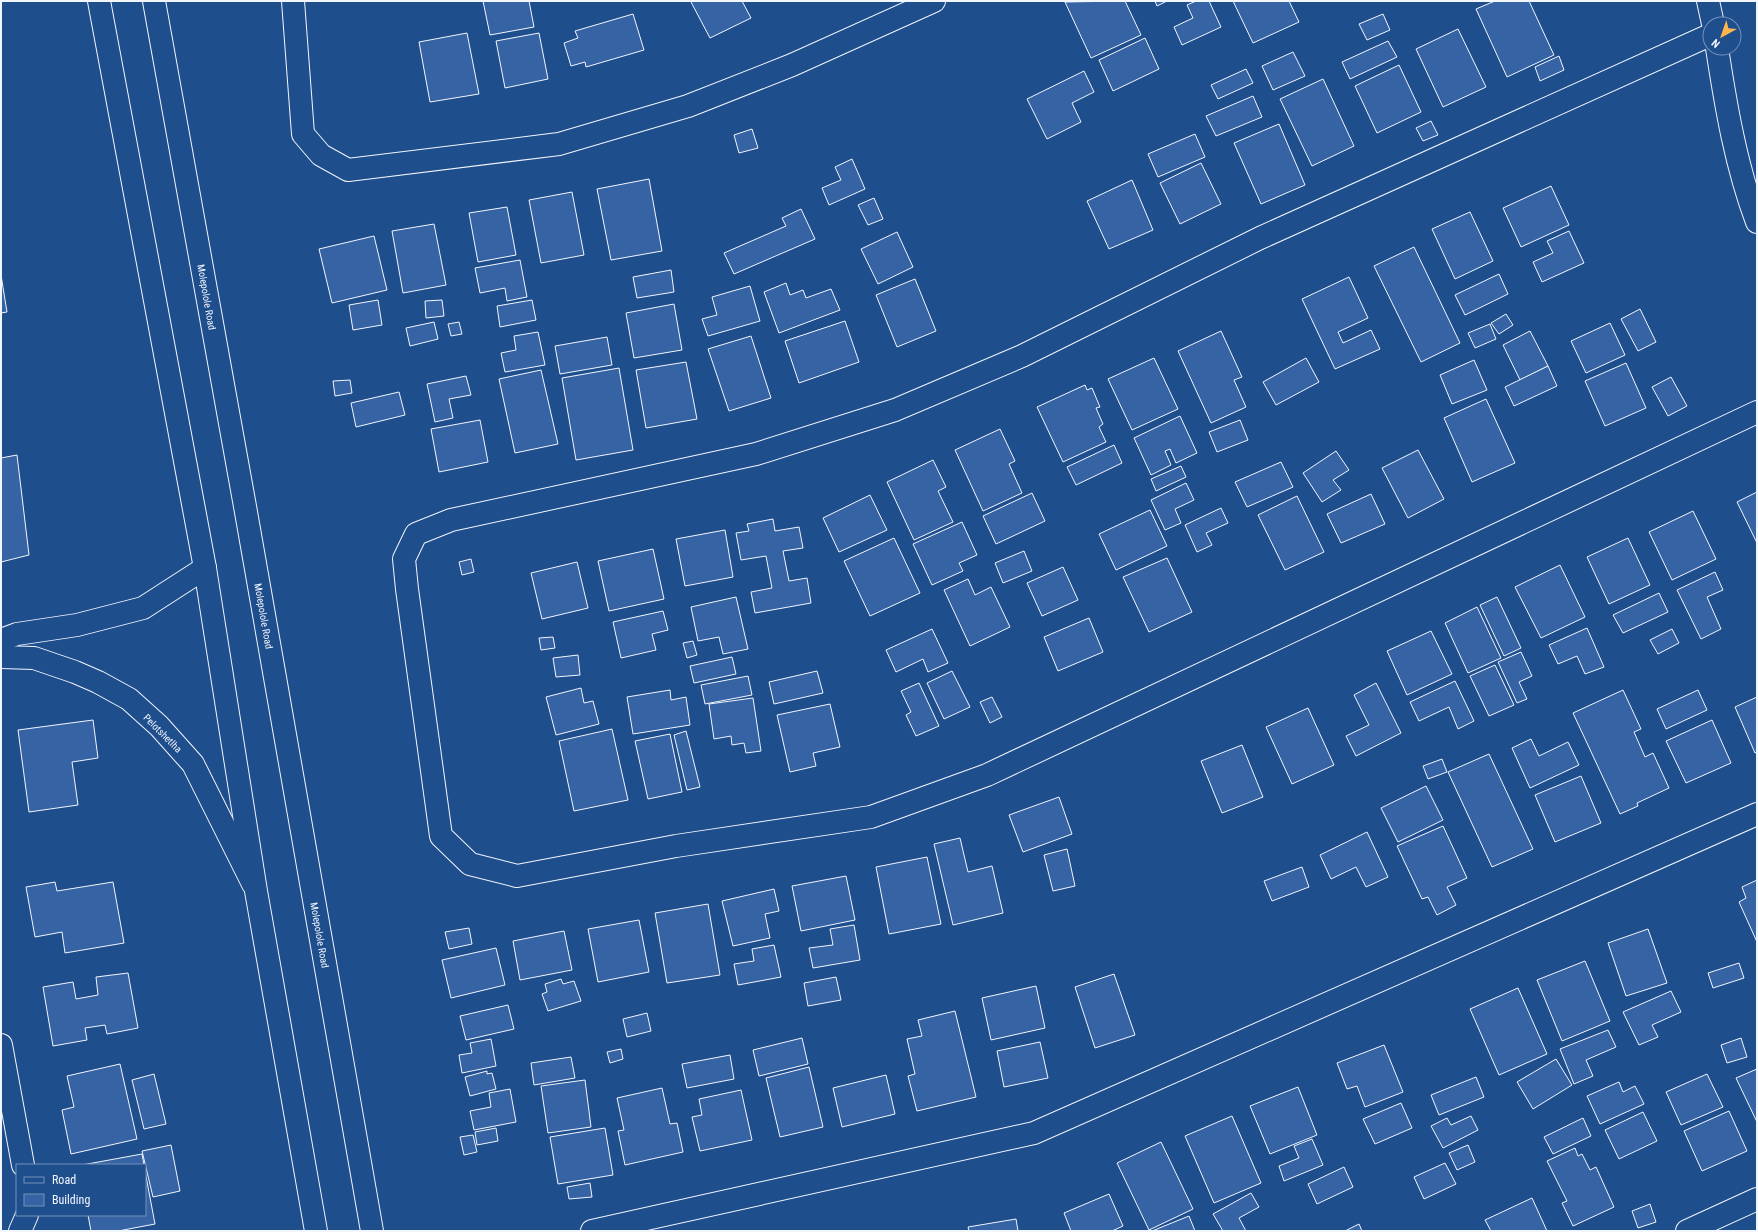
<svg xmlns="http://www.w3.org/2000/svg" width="1758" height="1232" viewBox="0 0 1758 1232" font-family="'Roboto Condensed',sans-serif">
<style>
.building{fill:#3563a3;stroke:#f2f6ff}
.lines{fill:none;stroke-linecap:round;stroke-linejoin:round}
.minor-casing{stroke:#f2f6ff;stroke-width:24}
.tertiary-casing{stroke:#f2f6ff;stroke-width:24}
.primary-casing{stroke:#f2f6ff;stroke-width:24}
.minor{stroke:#1f4e8c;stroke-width:22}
.tertiary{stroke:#1f4e8c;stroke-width:22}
.primary{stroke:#1f4e8c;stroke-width:22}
.labels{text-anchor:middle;stroke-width:3;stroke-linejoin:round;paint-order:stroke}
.street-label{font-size:10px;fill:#f2f6ff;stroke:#1f4e8c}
</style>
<rect width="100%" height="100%" fill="#1f4e8c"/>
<g class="building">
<polygon points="483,1 529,1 534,27 490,35"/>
<polygon points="693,1 742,1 751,18 710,38 691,2"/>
<polygon points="1125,1 1141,35 1091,58 1065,2"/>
<polygon points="1155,1 1167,1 1157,6"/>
<polygon points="1196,1 1209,1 1221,27 1182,45 1174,27 1193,18 1187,5"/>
<polygon points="1233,1 1289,1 1299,22 1253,43"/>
<polygon points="1495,1 1529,1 1554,55 1507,77 1476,9"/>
<polygon points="633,14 644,50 586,67 585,62 571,66 564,43 578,38 575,31"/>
<polygon points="1383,14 1390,30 1367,40 1359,24"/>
<polygon points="1458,29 1486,87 1443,107 1416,49"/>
<polygon points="467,33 479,94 430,102 419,42"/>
<polygon points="539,33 548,79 505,88 496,41"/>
<polygon points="1145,38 1159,69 1113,91 1099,60"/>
<polygon points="1388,41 1397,57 1350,79 1342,62"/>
<polygon points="1293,52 1305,76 1273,90 1262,66"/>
<polygon points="1559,56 1564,70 1540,81 1535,67"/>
<polygon points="1399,65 1421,112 1377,133 1355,86"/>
<polygon points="1246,69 1253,83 1218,99 1211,85"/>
<polygon points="1084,71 1094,92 1072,103 1081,122 1047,139 1027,99"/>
<polygon points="1323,79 1354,146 1312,166 1280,99"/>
<polygon points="1253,96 1262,117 1216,136 1206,116"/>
<polygon points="1431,121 1438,135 1423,141 1416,128"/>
<polygon points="1279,124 1305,185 1261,204 1234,143"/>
<polygon points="752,129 758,148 739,153 734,135"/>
<polygon points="1195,134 1205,157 1158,177 1148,154"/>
<polygon points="852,159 865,189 829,205 822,188 841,180 835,167"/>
<polygon points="1201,163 1221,204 1180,224 1160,183"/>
<polygon points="649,179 662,251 611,260 597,189"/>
<polygon points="1132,180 1153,230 1109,249 1087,201"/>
<polygon points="1551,186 1569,225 1521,247 1503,208"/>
<polygon points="572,192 584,255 541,263 529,200"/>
<polygon points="874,198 883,219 868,225 858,205"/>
<polygon points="507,207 516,255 478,262 469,213"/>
<polygon points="801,209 815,239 734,274 724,253 786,226 782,218"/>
<polygon points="1470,212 1493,261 1455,279 1432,229"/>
<polygon points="434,224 446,285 403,293 392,231"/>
<polygon points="1569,231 1584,263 1542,282 1533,262 1553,253 1547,241"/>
<polygon points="897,232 913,267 878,284 861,249"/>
<polygon points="374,236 387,290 332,303 319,249"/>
<polygon points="1414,247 1460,343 1421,362 1374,266"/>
<polygon points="520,260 527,297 507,301 505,288 480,293 475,268"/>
<polygon points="671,270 674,292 637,298 633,277"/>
<polygon points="1499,274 1508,294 1465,315 1455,295"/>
<polygon points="1,275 7,312 1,313"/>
<polygon points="1349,277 1368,318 1338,332 1343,343 1371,330 1380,349 1335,369 1302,299"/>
<polygon points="915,279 936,331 897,347 876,295"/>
<polygon points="786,283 790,295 803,290 806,298 831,289 840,310 779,333 764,292"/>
<polygon points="750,286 760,321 708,336 702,319 717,315 712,297"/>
<polygon points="378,300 382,325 353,330 349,305"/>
<polygon points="442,300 444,316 426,318 425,301"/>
<polygon points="532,300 536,320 500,327 497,306"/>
<polygon points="674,304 682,350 634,358 626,313"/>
<polygon points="1640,309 1656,342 1638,351 1621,319"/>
<polygon points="1506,314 1513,325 1499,334 1491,323"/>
<polygon points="845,321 859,362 799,383 785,341"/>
<polygon points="434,322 438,339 410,346 406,328"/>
<polygon points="459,322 462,334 451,336 448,324"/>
<polygon points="1610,323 1625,355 1586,373 1571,341"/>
<polygon points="1490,324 1496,339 1475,348 1468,333"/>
<polygon points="1221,331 1242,377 1234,380 1246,407 1211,423 1178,351"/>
<polygon points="1530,331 1548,366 1520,380 1503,345"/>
<polygon points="538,332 545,365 505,372 501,353 516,350 514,336"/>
<polygon points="751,336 771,398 729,411 708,349"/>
<polygon points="607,337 612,365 560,374 555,346"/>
<polygon points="1154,358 1178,409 1132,430 1108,379"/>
<polygon points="1306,358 1319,382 1276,405 1263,382"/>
<polygon points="1474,360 1487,390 1452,404 1440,375"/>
<polygon points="686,362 697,419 646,428 636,370"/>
<polygon points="1626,363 1646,408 1605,426 1585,381"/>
<polygon points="1548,366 1557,386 1514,406 1505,387"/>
<polygon points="619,368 633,450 576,460 562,378"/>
<polygon points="541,370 558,444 515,453 499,379"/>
<polygon points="466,376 471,395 449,399 453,418 435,422 427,384"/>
<polygon points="1671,377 1687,406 1668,416 1652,387"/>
<polygon points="350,380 352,393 335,396 333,381"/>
<polygon points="1085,385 1087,390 1092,388 1100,407 1096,408 1103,424 1099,427 1106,442 1063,462 1037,407"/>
<polygon points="399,392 405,415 356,427 351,403"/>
<polygon points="1486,399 1515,463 1472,482 1444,418"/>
<polygon points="1180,416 1197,453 1176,463 1170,449 1165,451 1171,465 1151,475 1134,438"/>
<polygon points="480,420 488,462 439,472 431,429"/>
<polygon points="1240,420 1248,440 1217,452 1209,432"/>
<polygon points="1000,429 1015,461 1009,464 1022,493 983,511 955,450"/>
<polygon points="1114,445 1122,463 1076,485 1067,467"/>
<polygon points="1418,450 1444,499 1408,518 1382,468"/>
<polygon points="1336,451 1349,470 1333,480 1341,490 1322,502 1303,473"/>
<polygon points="17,455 29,555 1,562 1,458"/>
<polygon points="933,460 946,487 938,491 953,522 914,540 887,482"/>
<polygon points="1281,462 1293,487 1247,507 1235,482"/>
<polygon points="1181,466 1186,477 1156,491 1151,479"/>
<polygon points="1186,483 1194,500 1175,509 1181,523 1165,530 1151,500"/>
<polygon points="1757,492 1757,543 1737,502"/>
<polygon points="1032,493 1045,521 996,544 983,516"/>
<polygon points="1371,494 1385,524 1341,543 1327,514"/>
<polygon points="870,495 887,530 839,552 823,518"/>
<polygon points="1297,496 1324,552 1285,570 1258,515"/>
<polygon points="1221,508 1228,523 1206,533 1212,545 1197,552 1185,525"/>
<polygon points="1150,510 1167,546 1116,570 1099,534"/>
<polygon points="1693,511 1716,559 1672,580 1649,532"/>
<polygon points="773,519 775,531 799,527 803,548 783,551 789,581 807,578 811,603 755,613 751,592 772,588 766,556 741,560 736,533 749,531 747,524"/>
<polygon points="962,522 977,555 959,563 963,571 932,585 913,544"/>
<polygon points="725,530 733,577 685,586 676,539"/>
<polygon points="894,538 920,593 870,616 844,561"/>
<polygon points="1628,538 1650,585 1609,604 1587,557"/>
<polygon points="653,549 664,599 609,611 598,561"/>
<polygon points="1024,551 1032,571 1003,583 995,563"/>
<polygon points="1167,558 1192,612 1149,632 1123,577"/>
<polygon points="471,559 474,572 462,575 459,562"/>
<polygon points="577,562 588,608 542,619 531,573"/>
<polygon points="1560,565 1585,617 1541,638 1515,587"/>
<polygon points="1063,567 1078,600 1042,616 1027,583"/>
<polygon points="1715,572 1723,590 1707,597 1721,629 1701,639 1677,590"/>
<polygon points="968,579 975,595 991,587 1010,627 970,646 944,590"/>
<polygon points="1659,593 1668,612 1623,633 1613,615"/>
<polygon points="736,597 748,649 723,654 719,637 698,641 691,607"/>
<polygon points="1497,597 1521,648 1504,656 1480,605"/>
<polygon points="1477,607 1501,658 1468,673 1445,623"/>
<polygon points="663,611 668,630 652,634 656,650 621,658 613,622"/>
<polygon points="1089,618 1103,652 1058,671 1044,637"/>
<polygon points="1587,628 1604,667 1585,674 1577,656 1558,664 1549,645"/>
<polygon points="932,629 948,663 928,672 923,659 896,672 886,650"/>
<polygon points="1672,629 1679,643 1658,654 1650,640"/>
<polygon points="1431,631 1452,674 1407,695 1387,651"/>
<polygon points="553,637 555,648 541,650 539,638"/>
<polygon points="693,641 697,655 687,658 683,643"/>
<polygon points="1521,652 1532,676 1519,682 1527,699 1517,703 1498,662"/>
<polygon points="578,655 580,675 556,677 553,658"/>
<polygon points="732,657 736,674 694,683 690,666"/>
<polygon points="1495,665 1514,705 1489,716 1470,676"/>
<polygon points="817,671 823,693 774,704 769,682"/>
<polygon points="952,671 970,707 944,719 927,683"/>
<polygon points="748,676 752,695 705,704 701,685"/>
<polygon points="1455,681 1474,721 1458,729 1449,707 1419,721 1410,702"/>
<polygon points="919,683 939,726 916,736 906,715 911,712 901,691"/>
<polygon points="1376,683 1401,733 1356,756 1346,736 1369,725 1354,695"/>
<polygon points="581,688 584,703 593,701 599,724 556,735 546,697"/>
<polygon points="670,690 671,700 686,697 690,725 633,734 627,697"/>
<polygon points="1623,690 1641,729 1634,732 1645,757 1653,753 1669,788 1637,803 1638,806 1620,814 1573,713"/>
<polygon points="1698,690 1707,710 1666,729 1657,709"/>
<polygon points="992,697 1002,717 990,723 980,702"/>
<polygon points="1757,697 1757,752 1755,753 1735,707"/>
<polygon points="753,698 761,751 746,753 744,743 732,745 731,736 714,739 709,704"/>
<polygon points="830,704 840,747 813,753 816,766 790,772 777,715"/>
<polygon points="1308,708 1334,765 1292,784 1266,727"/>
<polygon points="93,720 98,758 72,762 78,805 29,812 18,730"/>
<polygon points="1712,720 1731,763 1686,783 1666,741"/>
<polygon points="612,729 628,800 574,811 559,741"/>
<polygon points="686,731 700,787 687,790 674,735"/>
<polygon points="670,734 682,792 648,799 635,741"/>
<polygon points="1531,739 1539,756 1568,742 1579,765 1530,788 1512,748"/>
<polygon points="1242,745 1263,797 1222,813 1201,761"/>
<polygon points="1489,754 1533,849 1492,867 1448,772"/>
<polygon points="1442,759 1447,772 1428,779 1423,766"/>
<polygon points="1581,776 1601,823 1555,842 1535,795"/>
<polygon points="1426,786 1443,820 1398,842 1381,808"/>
<polygon points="1059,797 1072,834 1023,852 1009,815"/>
<polygon points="1443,826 1467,878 1447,887 1456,905 1437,915 1428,897 1422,899 1397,846"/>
<polygon points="1367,832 1388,877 1366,887 1356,867 1331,879 1320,855"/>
<polygon points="960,838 968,872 992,866 1003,913 953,925 934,844"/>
<polygon points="1067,849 1075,886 1053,891 1044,855"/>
<polygon points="927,857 941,924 889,934 876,867"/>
<polygon points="1302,867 1309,887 1272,901 1264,881"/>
<polygon points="846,876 855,920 801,931 792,886"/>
<polygon points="1757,880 1757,942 1739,902 1746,898 1742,887"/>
<polygon points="55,882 57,891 113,882 124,943 65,953 62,932 35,937 26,887"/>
<polygon points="774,889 779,911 765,914 770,938 733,946 722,901"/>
<polygon points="708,904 720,975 667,983 655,913"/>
<polygon points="639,920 649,972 598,982 588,929"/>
<polygon points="854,925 860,960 813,968 809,948 833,945 830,929"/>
<polygon points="469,928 472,944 449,949 445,932"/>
<polygon points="1648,929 1667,983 1626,996 1608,943"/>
<polygon points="564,931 572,970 520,980 513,941"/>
<polygon points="774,945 781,977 738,985 734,964 754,961 752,949"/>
<polygon points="496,948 505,985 451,998 442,960"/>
<polygon points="1585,961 1610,1021 1562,1041 1537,980"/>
<polygon points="1739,963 1744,978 1713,988 1708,973"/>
<polygon points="128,973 138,1028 107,1034 105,1025 85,1028 87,1040 53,1046 43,987 73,982 76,999 98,995 96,977"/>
<polygon points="1114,974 1135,1035 1095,1048 1075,987"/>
<polygon points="836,977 841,1000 808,1006 804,983"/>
<polygon points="561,979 563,984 574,981 581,1001 548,1011 542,994 547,992 545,984"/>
<polygon points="1036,986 1045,1028 991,1040 982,998"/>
<polygon points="1518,988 1547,1054 1499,1075 1470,1009"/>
<polygon points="1671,991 1681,1012 1652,1025 1658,1037 1639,1045 1623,1012"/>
<polygon points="508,1005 514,1029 466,1040 460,1016"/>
<polygon points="955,1011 976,1097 917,1111 908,1076 915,1074 907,1039 922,1036 918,1020"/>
<polygon points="647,1013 651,1031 627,1037 623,1019"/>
<polygon points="1608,1030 1616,1047 1586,1060 1593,1076 1574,1084 1560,1049"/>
<polygon points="802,1038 808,1064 759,1076 753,1050"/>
<polygon points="1741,1038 1747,1057 1727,1063 1721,1045"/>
<polygon points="491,1039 496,1066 462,1073 459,1055 472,1053 470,1043"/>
<polygon points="1040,1042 1048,1078 1004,1087 997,1051"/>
<polygon points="1384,1045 1403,1092 1365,1107 1357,1086 1347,1089 1337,1063"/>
<polygon points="621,1049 623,1059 610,1063 607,1052"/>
<polygon points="730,1055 734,1079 687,1088 682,1064"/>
<polygon points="571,1057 575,1078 534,1085 531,1063"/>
<polygon points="1556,1059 1572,1085 1533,1109 1517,1082"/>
<polygon points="120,1064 137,1139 71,1154 62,1110 74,1107 67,1076"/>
<polygon points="809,1067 823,1127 780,1137 766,1078"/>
<polygon points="1757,1069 1757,1122 1736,1078"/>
<polygon points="487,1071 487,1074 492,1073 496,1089 470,1096 465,1077"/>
<polygon points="154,1074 166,1124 144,1129 132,1080"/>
<polygon points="1707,1074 1723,1107 1681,1125 1666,1092"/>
<polygon points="886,1075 895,1114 842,1127 833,1088"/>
<polygon points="1476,1077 1484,1097 1439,1115 1431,1095"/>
<polygon points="585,1080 591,1127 548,1133 541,1086"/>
<polygon points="1619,1082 1623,1092 1635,1086 1644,1104 1600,1124 1587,1096"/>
<polygon points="1298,1087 1317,1135 1270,1154 1250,1106"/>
<polygon points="662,1088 670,1124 677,1123 683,1152 625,1165 618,1131 624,1130 617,1098"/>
<polygon points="510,1089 516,1122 474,1130 470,1111 491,1107 489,1093"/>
<polygon points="741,1090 752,1140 700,1151 692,1117 702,1115 699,1099"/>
<polygon points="1401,1103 1412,1128 1375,1144 1363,1119"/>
<polygon points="1729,1111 1747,1151 1702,1171 1684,1131"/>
<polygon points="1643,1112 1657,1141 1619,1159 1605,1130"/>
<polygon points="1232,1116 1261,1183 1214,1203 1185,1136"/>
<polygon points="1471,1116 1478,1130 1443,1148 1431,1126 1447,1118 1451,1125"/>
<polygon points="1583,1118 1591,1136 1553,1154 1544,1137"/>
<polygon points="496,1128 498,1141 477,1145 475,1132"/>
<polygon points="605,1128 613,1175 558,1184 550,1137"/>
<polygon points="473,1135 477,1152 464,1155 460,1137"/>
<polygon points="1312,1139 1323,1165 1284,1181 1279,1166 1299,1158 1294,1146"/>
<polygon points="1161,1142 1193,1209 1149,1230 1117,1163"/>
<polygon points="171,1145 180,1191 153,1197 142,1151"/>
<polygon points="1468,1145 1475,1162 1457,1170 1449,1153"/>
<polygon points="1575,1148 1578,1156 1582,1154 1590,1170 1596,1167 1614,1207 1573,1226 1562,1203 1567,1201 1547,1161"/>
<polygon points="142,1154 144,1165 82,1165"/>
<polygon points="1445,1163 1456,1184 1424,1199 1414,1177"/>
<polygon points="1344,1167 1353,1187 1317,1204 1308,1184"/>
<polygon points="145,1171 155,1224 118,1231 91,1231 88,1215 145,1215"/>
<polygon points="590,1183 592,1197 569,1199 567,1187"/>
<polygon points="1251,1193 1259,1207 1239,1218 1246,1231 1223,1231 1213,1214"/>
<polygon points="1109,1194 1123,1226 1112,1231 1071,1231 1064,1213"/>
<polygon points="1532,1198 1547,1231 1491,1231 1485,1220"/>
<polygon points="1650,1204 1656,1222 1638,1228 1632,1211"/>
<polygon points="1189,1216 1195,1231 1152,1231"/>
<polygon points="1016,1219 1018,1231 969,1231 968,1227"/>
<polygon points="1359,1224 1362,1231 1345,1231"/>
</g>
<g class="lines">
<g class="minor-casing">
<g id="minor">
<polyline points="293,1 303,134 321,155 348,170 559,144 688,106 792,65 934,1"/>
<polyline points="1708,1 1713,24"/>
<polyline points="1710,35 1260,238 1022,356 895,410 756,454 451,520 416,534 404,559 407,589 441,836 470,864 517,876 676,846 871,817 987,775 1757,412"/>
<path d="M1717,48C1726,107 1736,166 1757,222"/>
<polyline points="1,1045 23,1165"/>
<polyline points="20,1231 27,1215"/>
<polyline points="592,1231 1034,1133 1757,814"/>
<polyline points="1687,1231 1757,1199"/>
</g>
</g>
<g class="tertiary-casing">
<g id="tertiary">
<polyline points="1,640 17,634 77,625 143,608 205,568"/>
<polyline points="1,657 34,658 75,672 98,682 129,699 159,726 193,764 253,884"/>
</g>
</g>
<g class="primary-casing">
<g id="primary">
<polyline points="99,1 205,568 256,891 316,1231"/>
<polyline points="154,1 246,512 372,1231"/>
</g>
</g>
<use href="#minor" class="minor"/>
<use href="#tertiary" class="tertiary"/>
<use href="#primary" class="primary"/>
</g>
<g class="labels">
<g class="street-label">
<text transform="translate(207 297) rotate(80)" y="4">Molepolole Road</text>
<text transform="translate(264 616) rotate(80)" y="4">Molepolole Road</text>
<text transform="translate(163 733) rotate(45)" y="4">Pelotshetlha</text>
<text transform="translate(320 935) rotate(80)" y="4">Molepolole Road</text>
</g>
</g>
<rect width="1758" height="1232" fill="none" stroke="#f2f6ff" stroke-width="4"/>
<rect x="16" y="1164" width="130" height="52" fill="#1f4e8c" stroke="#7391ba"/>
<rect x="24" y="1177" width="20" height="6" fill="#1f4e8c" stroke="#7391ba"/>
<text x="52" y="1184" font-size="12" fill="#f2f6ff">Road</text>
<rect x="24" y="1194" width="20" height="12" fill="#3563a3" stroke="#7391ba"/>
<text x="52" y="1204" font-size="12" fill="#f2f6ff">Building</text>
<g transform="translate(1722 36) rotate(220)"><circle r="19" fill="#1f4e8c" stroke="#7391ba"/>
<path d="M0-3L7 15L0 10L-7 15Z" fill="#ffb74d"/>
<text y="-6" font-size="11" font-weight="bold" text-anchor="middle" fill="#f2f6ff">N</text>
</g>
</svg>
